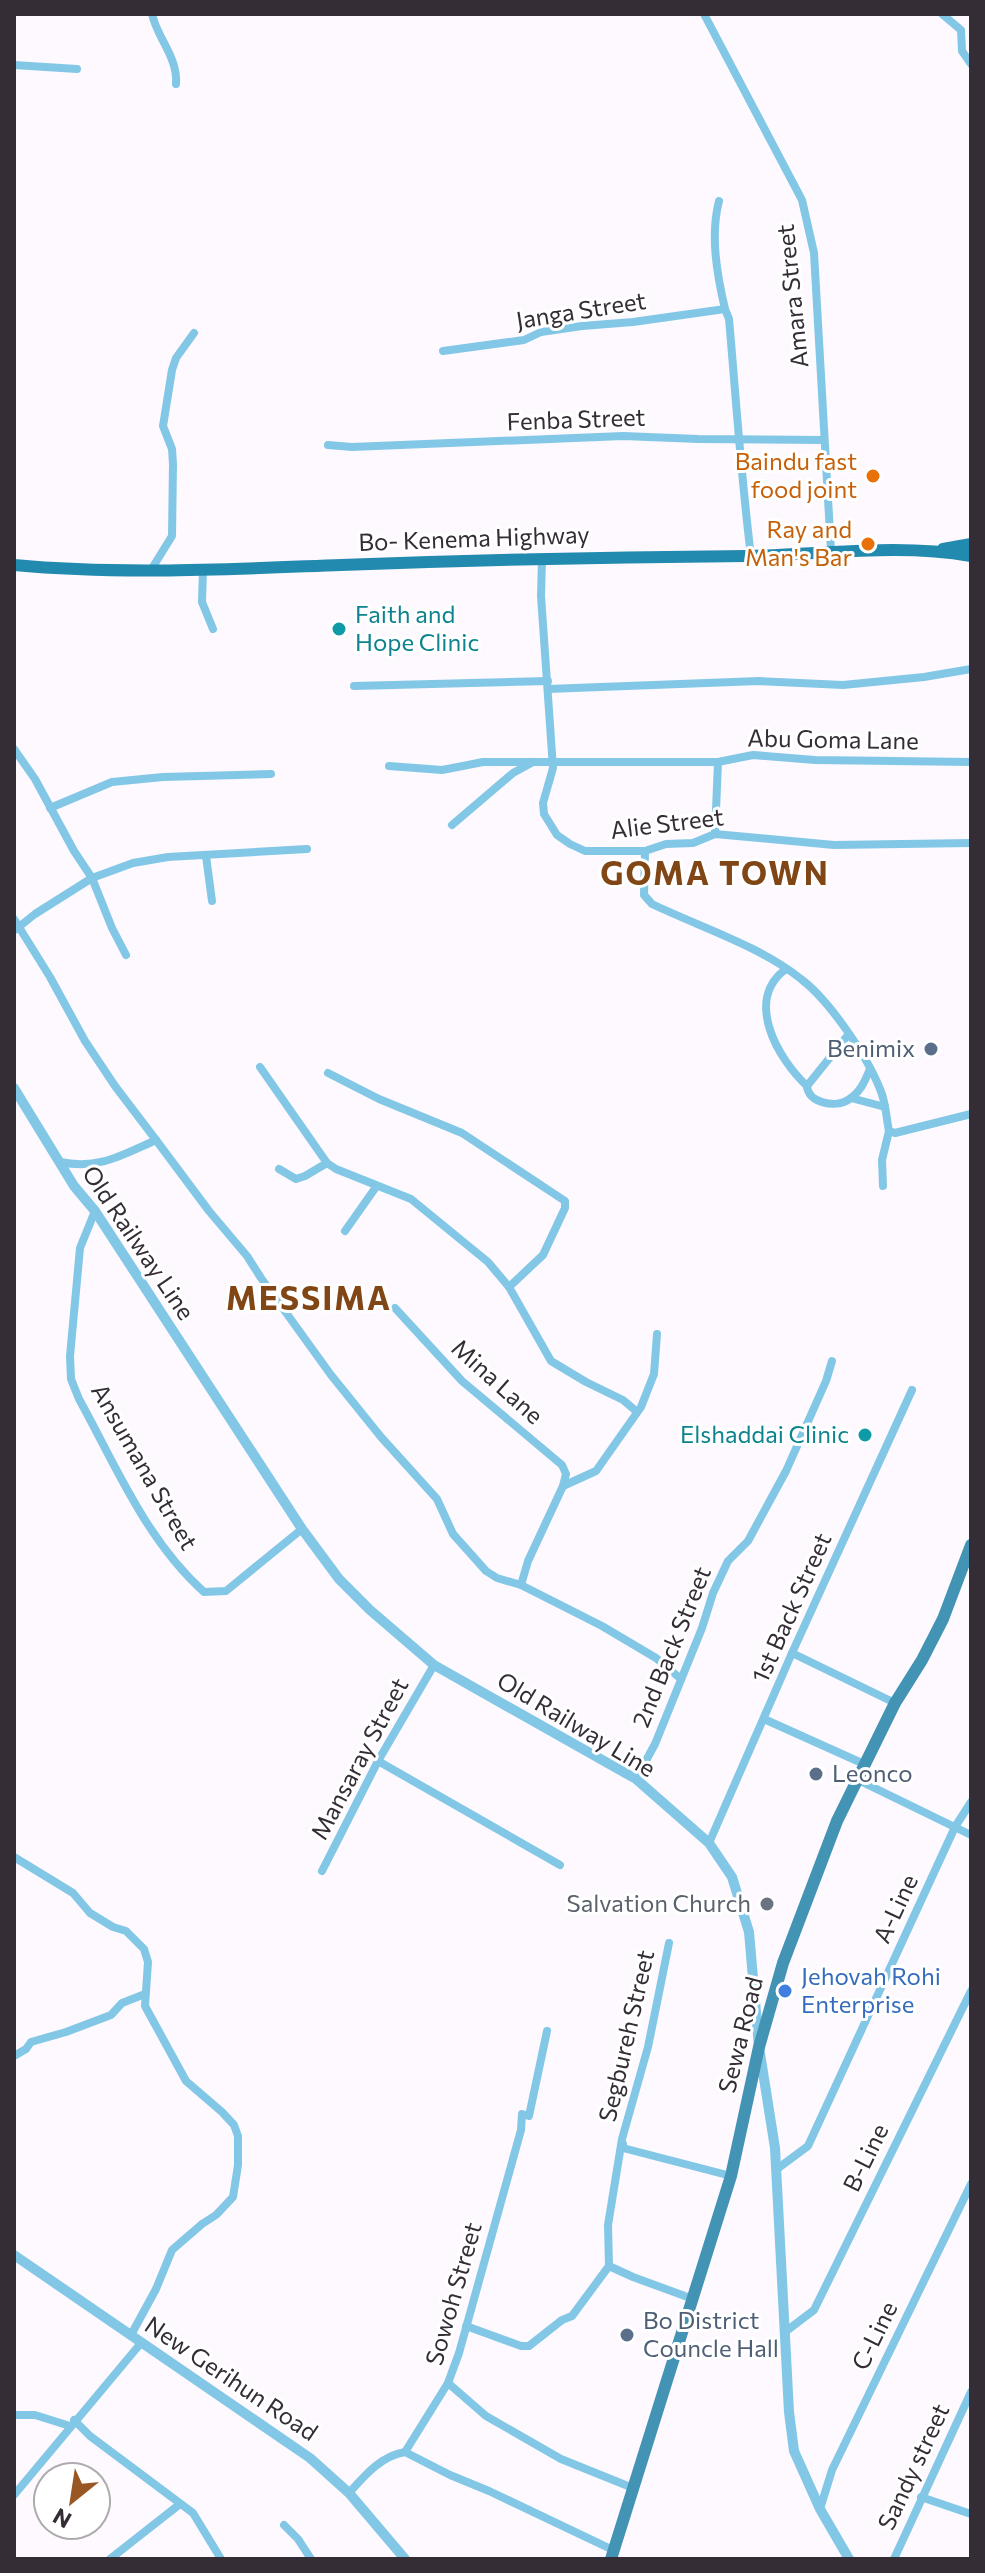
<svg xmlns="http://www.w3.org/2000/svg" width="985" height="2573" viewBox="0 0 985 2573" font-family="Commissioner,sans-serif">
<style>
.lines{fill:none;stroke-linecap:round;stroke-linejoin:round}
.minor{stroke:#83c7e6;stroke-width:8}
.tertiary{stroke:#83c7e6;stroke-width:10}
.primary{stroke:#4293b4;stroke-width:12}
.trunk{stroke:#228aae;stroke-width:12}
.food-dot{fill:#e8710a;stroke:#fff;stroke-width:3}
.culture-dot{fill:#0f9aa8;stroke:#fff;stroke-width:3}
.service-dot{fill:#5c6f8a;stroke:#fff;stroke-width:3}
.worship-dot{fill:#6b7280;stroke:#fff;stroke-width:3}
.shop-dot{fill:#3f7fe0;stroke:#fff;stroke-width:3}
.labels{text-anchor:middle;stroke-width:6;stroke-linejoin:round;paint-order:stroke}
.street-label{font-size:24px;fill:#352d36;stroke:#fff}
.food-label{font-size:24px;fill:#c56008;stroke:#fff;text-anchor:end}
.culture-label{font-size:24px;fill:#0d838f;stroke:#fff;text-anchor:start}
.service-label{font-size:24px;fill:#4e5e75;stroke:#fff;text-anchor:start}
.worship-label{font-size:24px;fill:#5b616d;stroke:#fff;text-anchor:end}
.shop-label{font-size:24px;fill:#366cbe;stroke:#fff;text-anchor:start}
.district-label{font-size:32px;font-weight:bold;letter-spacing:2px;fill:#814616;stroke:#fff}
</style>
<rect width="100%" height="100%" fill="#fdf9fe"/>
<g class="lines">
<g class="minor">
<path d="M152,14C157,38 178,57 176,84"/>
<polyline points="704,14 802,200 814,253 831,551"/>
<polyline points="942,14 961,30 962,51 971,64"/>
<polyline points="14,65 77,69"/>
<path d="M719,201C710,235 717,275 725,309"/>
<path d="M443,351L524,340L541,332L582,326L633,322L725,309L729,319C736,398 741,477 751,556"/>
<polyline points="328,445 352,447 623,436 698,439 824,440"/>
<polyline points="542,560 541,596 553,768 543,803 544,814 557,835 570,844 585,851 645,851 666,844 693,843 715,834 834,845 971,843"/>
<polyline points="151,570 172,536 173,464 172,449 163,426 172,370 176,358 194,333"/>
<polyline points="203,570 202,602 213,629"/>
<polyline points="354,686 548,681"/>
<polyline points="548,689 759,681 843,685 924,677 971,669"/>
<polyline points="14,749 35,779 74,851 92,878 112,928 126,955"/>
<polyline points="389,766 442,770 483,762 718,762"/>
<polyline points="50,808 112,782 163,777 271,774"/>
<polyline points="452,825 513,773 533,762"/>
<polyline points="715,834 718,762 753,755 815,760 971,762"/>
<path d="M645,851L644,895L652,904C700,927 760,946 801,979C829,1000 867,1056 880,1089C886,1102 886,1117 889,1131L895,1133L971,1114"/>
<polyline points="206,856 212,901"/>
<path d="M14,919L50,977L85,1041L115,1086L156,1140C122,1155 99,1170 60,1162"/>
<polyline points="15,930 35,914 92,878 133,863 168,857 307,849"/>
<path d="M786,969C744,999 777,1058 807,1086"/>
<path d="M848,1035L807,1086C808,1103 835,1108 848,1100C860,1093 865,1081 870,1069"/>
<polyline points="260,1067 327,1163 336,1169 411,1199 488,1262 509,1287 551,1361 586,1382 623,1400 636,1411"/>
<polyline points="328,1073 379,1099 462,1133 565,1201 565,1208 543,1255 509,1287"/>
<polyline points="851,1098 885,1107"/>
<polyline points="156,1140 209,1211 247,1256 261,1278 331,1375 381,1437 437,1499 453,1534 486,1571 497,1578 521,1585 602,1626 656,1658 681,1679"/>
<polyline points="279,1169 296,1179 305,1176 327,1163"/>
<polyline points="883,1186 882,1160 889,1131"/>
<path d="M95,1211L80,1248L70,1356L71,1379L79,1399C116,1466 146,1540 204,1592L226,1591L302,1529"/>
<polyline points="345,1231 376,1187"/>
<polyline points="395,1308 462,1381 562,1465 566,1474 563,1486"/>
<polyline points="521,1585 528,1561 563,1486 596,1471 641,1407 654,1374 657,1334"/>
<polyline points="792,1653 895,1703"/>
<polyline points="764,1719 864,1764"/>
<polyline points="378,1761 560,1865"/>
<polyline points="636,1779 655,1744 702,1628 713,1593 728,1561 748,1541 786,1471 826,1381 832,1361"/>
<polyline points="856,1779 971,1835"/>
<polyline points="709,1843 792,1653 912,1390"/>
<polyline points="14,1857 73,1893 90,1913 113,1927 126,1931 144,1949 148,1962 145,2006 186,2081 222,2112 234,2125 238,2136 238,2165 233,2197 216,2215 202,2224 172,2250 156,2289 131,2335"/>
<polyline points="322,1871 378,1761 434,1665"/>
<polyline points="669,1943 648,2047 622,2139 608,2225 609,2266 633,2277 693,2299"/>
<polyline points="14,2056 26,2049 31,2042 66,2032 111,2015 122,2003 145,1994"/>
<polyline points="623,2144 623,2148 731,2176"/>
<polyline points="777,2169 808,2146 955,1827 971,1802"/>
<polyline points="466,2326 521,2346 529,2346 562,2320 572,2316 609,2266"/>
<polyline points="785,2332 814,2310 971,1991"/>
<polyline points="448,2383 486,2416 561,2459 633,2488"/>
<polyline points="14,2415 35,2415 70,2426"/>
<polyline points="74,2420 90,2436 193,2513 221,2559"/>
<polyline points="405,2452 450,2475 489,2491 613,2550"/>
<path d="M349,2493C365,2475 381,2456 405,2452L448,2383L459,2353L521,2130L522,2114L529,2116L547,2031"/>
<polyline points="14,2495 141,2343"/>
<polyline points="921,2497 971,2514"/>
<polyline points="820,2509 832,2470 971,2184"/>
<polyline points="284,2525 298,2539 311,2559"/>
<polyline points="110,2559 180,2504"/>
<polyline points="894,2559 971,2392"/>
</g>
<g class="tertiary">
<polyline points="14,1088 74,1186 95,1211 302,1529 339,1579 370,1610 434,1665 636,1779 709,1843 732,1877 749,1932 759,2047 775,2148 789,2412 794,2451 820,2509 849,2559"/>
<polyline points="14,2255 310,2458 349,2493 405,2559"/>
</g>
<polyline class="primary" points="611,2559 731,2176 759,2047 783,1963 837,1821 895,1703 922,1660 943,1619 971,1545"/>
<g class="trunk">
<polyline points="943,549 971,544"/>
<path d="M14,565C122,575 232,569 341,565C476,560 612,557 747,556C821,555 897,543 971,556"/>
</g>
</g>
<g class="food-dot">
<circle cx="873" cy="476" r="8"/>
<circle cx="868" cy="544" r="8"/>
</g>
<g class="culture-dot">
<circle cx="339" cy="629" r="8"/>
<circle cx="865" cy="1435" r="8"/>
</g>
<g class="service-dot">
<circle cx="931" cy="1049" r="8"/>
<circle cx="816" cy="1774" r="8"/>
<circle cx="627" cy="2335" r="8"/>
</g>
<circle class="worship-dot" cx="767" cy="1904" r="8"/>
<circle class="shop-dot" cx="785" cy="1991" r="8"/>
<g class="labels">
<g class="street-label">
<text transform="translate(793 296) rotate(-96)" y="8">Amara Street</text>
<text transform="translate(581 311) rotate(-9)" y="8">Janga Street</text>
<text transform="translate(576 420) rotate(-2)" y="8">Fenba Street</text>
<text transform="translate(474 539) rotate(-2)" y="8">Bo- Kenema Highway</text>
<text transform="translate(833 740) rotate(1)" y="8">Abu Goma Lane</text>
<text transform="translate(667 824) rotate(-7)" y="8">Alie Street</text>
<text transform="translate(138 1243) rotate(56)" y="8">Old Railway Line</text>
<text transform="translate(497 1382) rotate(42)" y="8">Mina Lane</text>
<text transform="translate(144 1467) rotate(60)" y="8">Ansumana Street</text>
<text transform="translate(792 1608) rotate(-66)" y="8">1st Back Street</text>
<text transform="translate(672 1647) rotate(-68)" y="8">2nd Back Street</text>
<text transform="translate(576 1725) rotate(31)" y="8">Old Railway Line</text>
<text transform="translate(360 1759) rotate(-62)" y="8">Mansaray Street</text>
<text transform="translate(896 1909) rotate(-65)" y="8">A-Line</text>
<text transform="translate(741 2035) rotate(-76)" y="8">Sewa Road</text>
<text transform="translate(627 2036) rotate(-77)" y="8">Segbureh Street</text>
<text transform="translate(866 2158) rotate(-64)" y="8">B-Line</text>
<text transform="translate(454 2294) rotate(-74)" y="8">Sowoh Street</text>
<text transform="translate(875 2336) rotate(-64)" y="8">C-Line</text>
<text transform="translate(231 2379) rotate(34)" y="8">New Gerihun Road</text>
<text transform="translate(914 2467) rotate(-65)" y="8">Sandy street</text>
</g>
<g class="food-label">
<text x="857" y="470">Baindu fast<tspan x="857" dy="28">food joint</tspan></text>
<text x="852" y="538">Ray and<tspan x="852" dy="28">Man's Bar</tspan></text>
</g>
<g class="culture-label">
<text x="355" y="623">Faith and<tspan x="355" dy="28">Hope Clinic</tspan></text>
<text x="849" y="1443" text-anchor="end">Elshaddai Clinic</text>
</g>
<g class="service-label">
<text x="915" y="1057" text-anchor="end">Benimix</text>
<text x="832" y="1782">Leonco</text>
<text x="643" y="2329">Bo District<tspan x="643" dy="28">Councle Hall</tspan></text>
</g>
<g class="worship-label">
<text x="751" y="1912">Salvation Church</text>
</g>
<g class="shop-label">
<text x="801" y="1985">Jehovah Rohi<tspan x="801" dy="28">Enterprise</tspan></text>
</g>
<g class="district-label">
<text x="715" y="885">GOMA TOWN</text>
<text x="309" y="1310">MESSIMA</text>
</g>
</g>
<rect width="985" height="2573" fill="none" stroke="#352d36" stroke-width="32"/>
<g transform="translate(72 2501) rotate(210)"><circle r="38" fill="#ffffff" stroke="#aeabaf" stroke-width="2"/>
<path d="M0-6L14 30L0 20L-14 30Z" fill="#985723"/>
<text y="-12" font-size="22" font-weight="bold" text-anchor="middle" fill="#352d36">N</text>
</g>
</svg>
